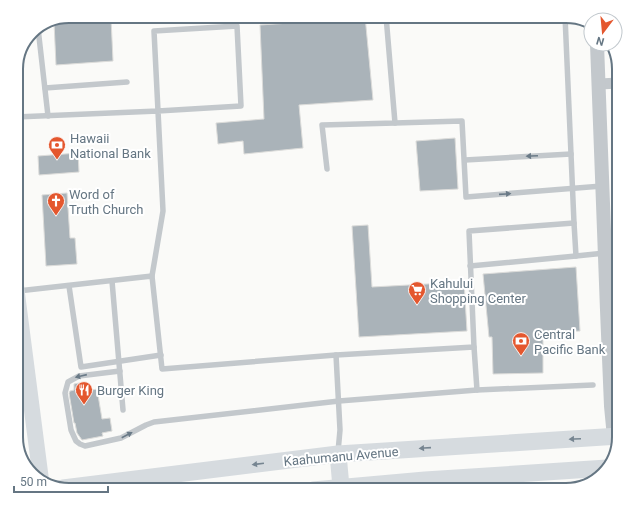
<svg xmlns="http://www.w3.org/2000/svg" width="635" height="506" viewBox="0 0 635 506" font-family="Roboto,sans-serif">
<style>
.building{fill:#aab3b9;stroke:#dcdcda}
.lines{fill:none;stroke-linecap:round;stroke-linejoin:round}
.service{stroke:#c3c8cc;stroke-width:5.5}
.minor{stroke:#c3c8cc;stroke-width:11}
.tertiary{stroke:#c3c8cc;stroke-width:14}
.secondary{stroke:#d6dbdf;stroke-width:16}
.primary{stroke:#d6dbdf;stroke-width:17}
.oneway{fill:#6a7a87}
.oneway2{fill:#768591}
.labels{text-anchor:middle;stroke-width:4;stroke-linejoin:round;paint-order:stroke}
.poi-label{font-size:13px;fill:#657683;stroke:#fff;text-anchor:start}
.street-label{font-size:13px;fill:#657683;stroke:#fff}
.rim{fill:none;stroke:#657683;stroke-width:2}
</style>
<rect width="100%" height="100%" fill="#fafaf8"/>
<g class="building">
<polygon points="336,16 365,16 373,100 299,105 303,148 244,154 243,141 218,144 216,123 264,119 260,25 336,20"/>
<polygon points="111,18 113,61 56,65 54,22"/>
<polygon points="455,138 458,189 420,191 416,141"/>
<polygon points="78,153 79,172 39,175 38,156"/>
<polygon points="67,193 70,238 75,238 77,264 46,266 42,195"/>
<polygon points="368,225 372,287 464,282 467,331 359,337 352,226"/>
<polygon points="576,267 580,331 543,333 543,373 493,374 492,337 489,337 483,274"/>
<polygon points="85,382 87,391 97,389 102,419 110,418 112,431 102,433 103,436 82,440 77,433 75,423 74,423 69,393 70,391 74,390 74,384"/>
</g>
<g class="lines">
<g class="service">
<polyline points="565,16 574,223"/>
<polyline points="38,28 48,116"/>
<polyline points="45,88 127,82"/>
<polyline points="16,117 158,111 241,106 237,26 154,31 163,211 152,276"/>
<polyline points="395,123 462,121 466,197 602,186"/>
<polyline points="465,160 571,154"/>
<polyline points="327,169 322,125 395,123 386,16"/>
<polyline points="470,266 576,256"/>
<polyline points="112,281 123,410"/>
<polyline points="69,286 81,367 161,355"/>
<polyline points="18,291 152,276 162,369 336,355 474,347 469,231 574,223 576,256 605,253"/>
<polyline points="336,355 340,430 338,452"/>
<polyline points="120,371 79,376 68,382 65,393 71,430 76,441 80,444 85,446 121,438 146,425 154,422 339,401 477,390 474,347"/>
<polyline points="477,390 593,385"/>
</g>
<polyline class="minor" points="599,84 619,83"/>
<polyline class="tertiary" points="597,44 607,310 611,406 614,437"/>
<polyline class="secondary" points="16,286 41,480"/>
<g class="primary">
<polyline points="338,454 341,487"/>
<polyline points="63,488 338,454 619,436"/>
<polyline points="313,490 425,480 607,468"/>
</g>
</g>
<defs><path id="oneway-solid" d="M-6-.8H1V-3.2L6.5 0L1 3.2V.8H-6Z"/></defs>
<g class="oneway">
<use href="#oneway-solid" transform="translate(532 156) rotate(177)"/>
<use href="#oneway-solid" transform="translate(505 194) rotate(-4)"/>
<use href="#oneway-solid" transform="translate(81 376) rotate(167)"/>
<use href="#oneway-solid" transform="translate(127 435) rotate(-28)"/>
</g>
<g class="oneway2">
<use href="#oneway-solid" transform="translate(575 439) rotate(177)"/>
<use href="#oneway-solid" transform="translate(425 448) rotate(176)"/>
<use href="#oneway-solid" transform="translate(258 464) rotate(173)"/>
</g>
<defs>
<g id="bank-pin" transform="scale(0.9)"><path d="M0 17L-7.5 6A9.5 9.5 0 1 1 7.5 6Z" fill="#e4572e" stroke="#fff"/><path d="M-6-4H6V4H-6ZM0-2.3a2.3 2.3 0 1 0 0 4.6a2.3 2.3 0 1 0 0-4.6Z" fill="#fff"/></g>
<g id="church-pin" transform="scale(0.9)"><path d="M0 17L-7.5 6A9.5 9.5 0 1 1 7.5 6Z" fill="#e4572e" stroke="#fff"/><path d="M-1.2-6h2.4v3.5h3.3v2.4h-3.3V6h-2.4V-.1h-3.3v-2.4h3.3Z" fill="#fff"/></g>
<g id="supermarket-pin" transform="scale(0.9)"><path d="M0 17L-7.5 6A9.5 9.5 0 1 1 7.5 6Z" fill="#e4572e" stroke="#fff"/><path d="M-6-5.5h2.5l.6 2H6L4.5 2H-2.5L-4.4-4H-6ZM-1.5 3.2a1.3 1.3 0 1 0 .1 0ZM3 3.2a1.3 1.3 0 1 0 .1 0Z" fill="#fff"/></g>
<g id="restaurant-pin" transform="scale(0.9)"><path d="M0 17L-7.5 6A9.5 9.5 0 1 1 7.5 6Z" fill="#e4572e" stroke="#fff"/><path d="M-5-6h1v4h1v-4h1v4h1v-4h1v5L-1.5 .5V6h-2V.5L-5-1ZM5-6V6H3V1.5H1.5Q1.5-4 5-6Z" fill="#fff"/></g>
</defs>
<g fill-rule="evenodd">
<use href="#bank-pin" x="57" y="145"/>
<use href="#church-pin" x="56" y="201"/>
<use href="#supermarket-pin" x="417" y="290"/>
<use href="#bank-pin" x="521" y="341"/>
<use href="#restaurant-pin" x="84" y="390"/>
</g>
<g class="labels">
<g class="poi-label">
<text x="70" y="143">Hawaii<tspan x="70" dy="15">National Bank</tspan></text>
<text x="69" y="199">Word of<tspan x="69" dy="15">Truth Church</tspan></text>
<text x="430" y="288">Kahului<tspan x="430" dy="15">Shopping Center</tspan></text>
<text x="534" y="339">Central<tspan x="534" dy="15">Pacific Bank</tspan></text>
<text x="97" y="395">Burger King</text>
</g>
<g class="street-label">
<text transform="translate(341 456) rotate(-5)" y="5">Kaahumanu Avenue</text>
</g>
</g>
<path d="M0 0H635V506H0ZM69 23H566A46 46 0 0 1 612 69V437A46 46 0 0 1 566 483H69A46 46 0 0 1 23 437V69A46 46 0 0 1 69 23Z" fill="#fff" fill-rule="evenodd"/>
<path class="rim" d="M69 23H566A46 46 0 0 1 612 69V437A46 46 0 0 1 566 483H69A46 46 0 0 1 23 437V69A46 46 0 0 1 69 23Z"/>
<g transform="translate(603 32) rotate(196)"><circle r="19" fill="#ffffff" stroke="#c1c8cd"/>
<path d="M0-3L7 15L0 10L-7 15Z" fill="#e4572e"/>
<text y="-6" font-size="11" font-weight="bold" text-anchor="middle" fill="#657683">N</text>
</g>
<path d="M14 486v6h94v-6" fill="none" stroke="#657683" stroke-width="2"/>
<text x="20" y="486" font-size="12" fill="#657683" stroke="#ffffff" stroke-width="3" paint-order="stroke">50 m</text>
</svg>
